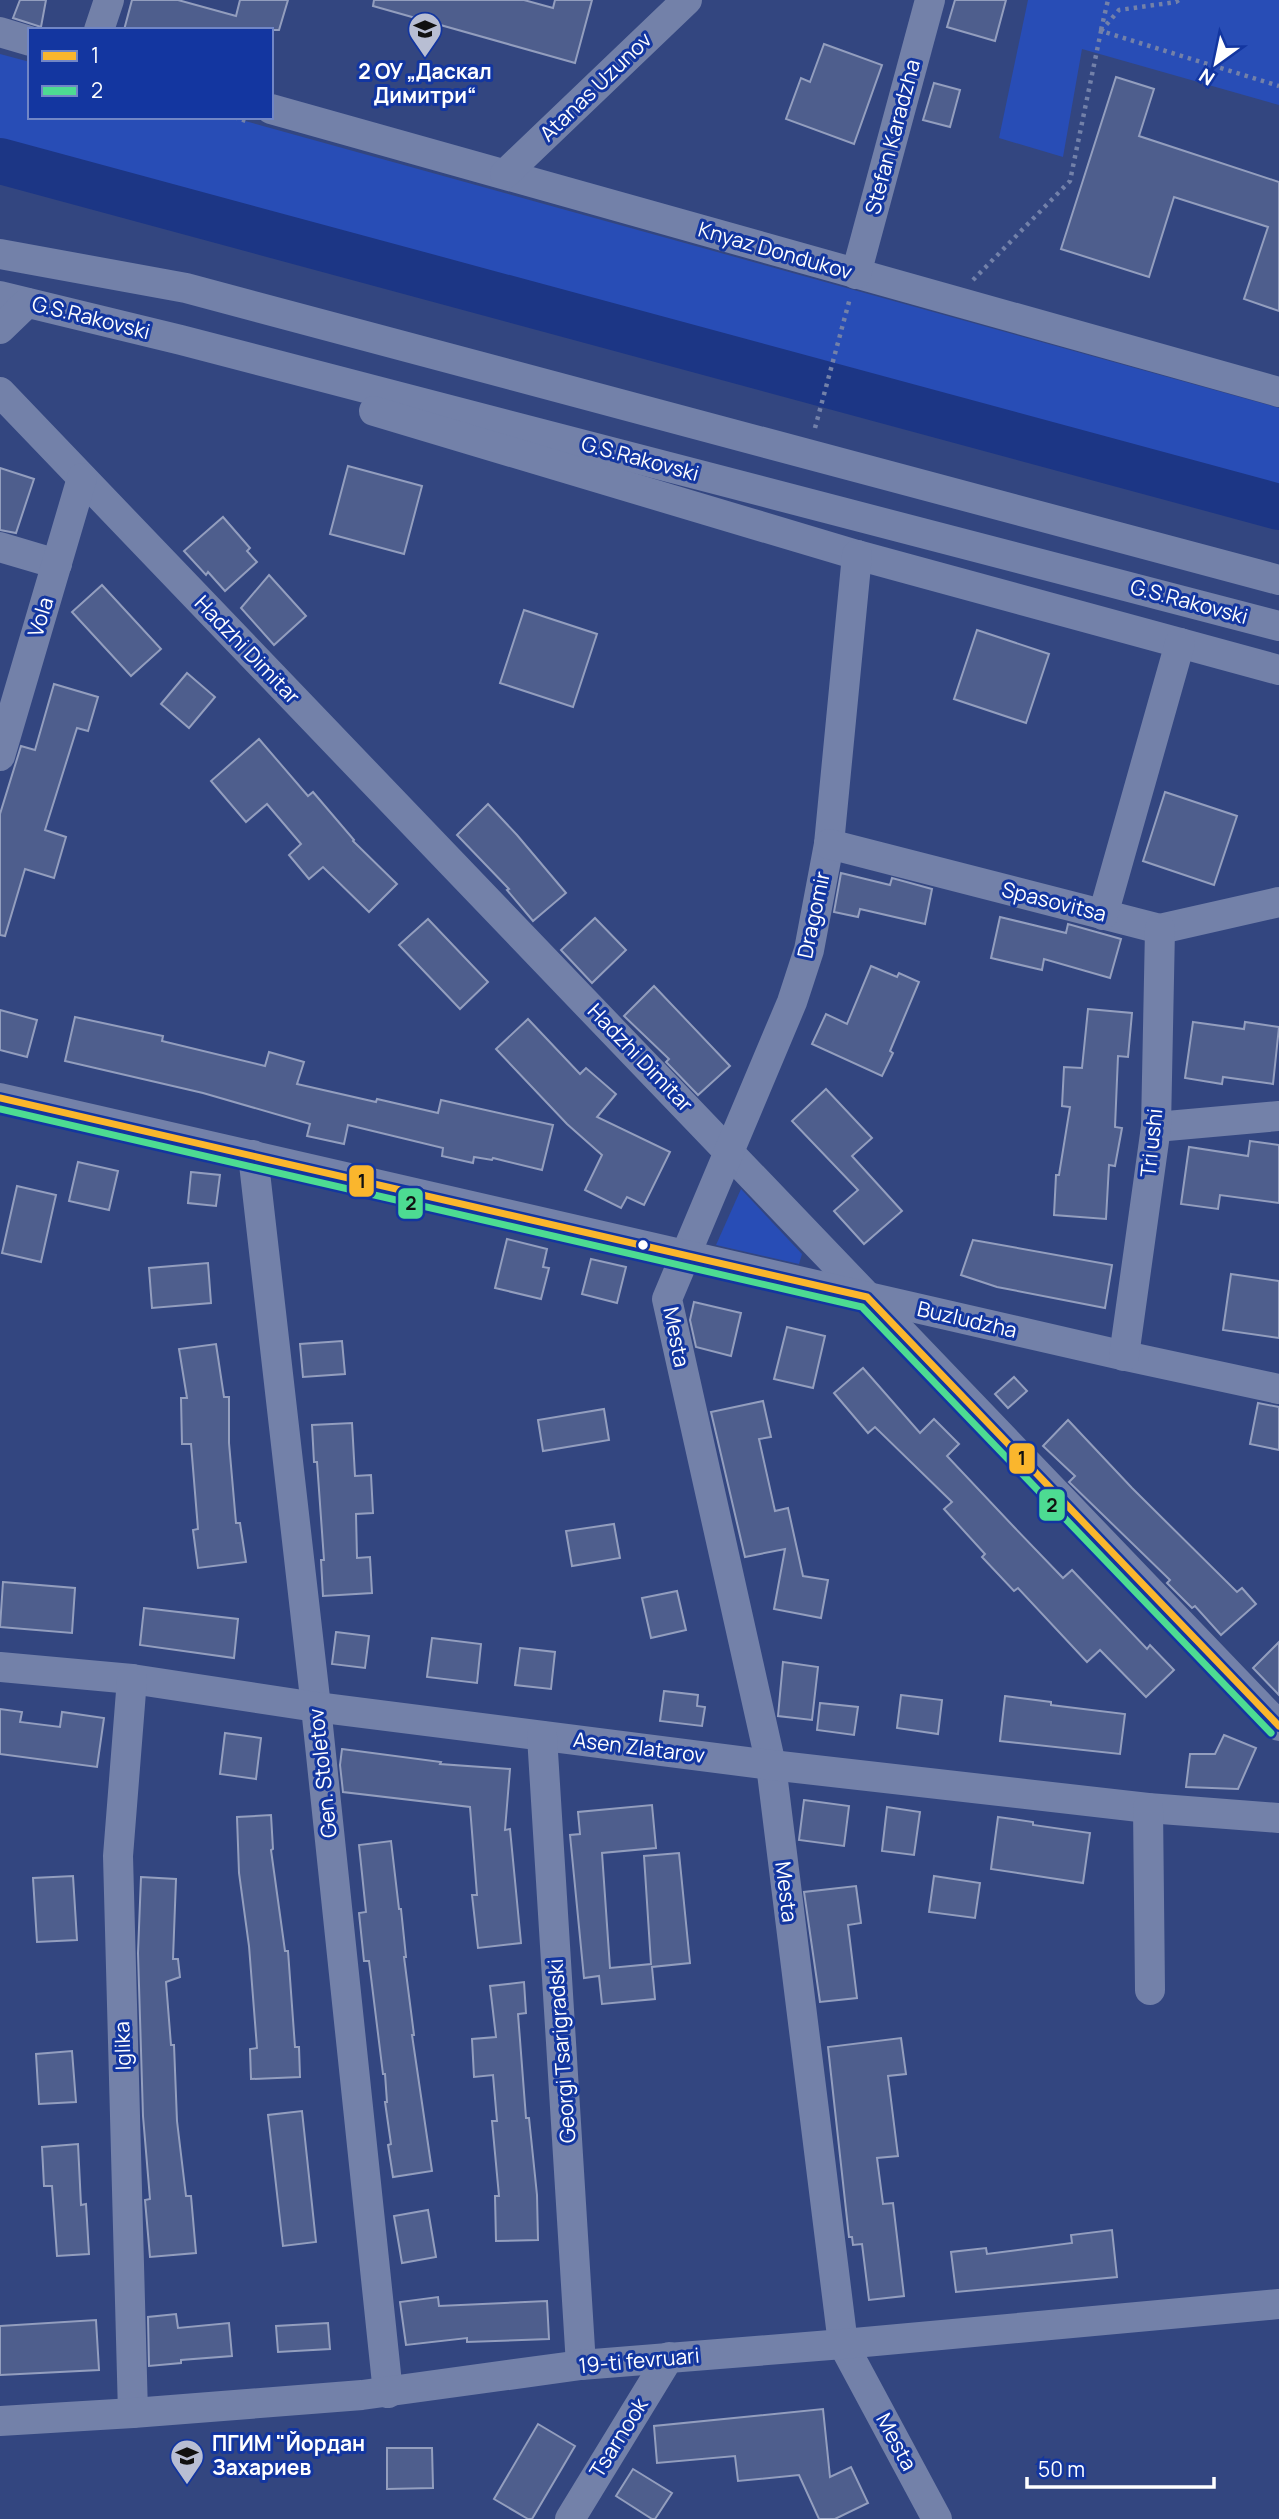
<svg xmlns="http://www.w3.org/2000/svg" width="1279" height="2519" viewBox="0 0 1279 2519" font-family="Manrope,sans-serif">
<style>
.green{fill:#284db6}
.lines{fill:none;stroke-linecap:round;stroke-linejoin:round}
.river{stroke:#1c3685;stroke-width:46}
.building{fill:#4e5e8d;stroke:#939ebe;stroke-width:2}
.path{stroke:#7381a9;stroke-width:4.5;stroke-dasharray:3.5 5;stroke-linecap:butt}
.minor{stroke:#7381a9;stroke-width:30}
.bus-1-casing{stroke:#1336a0;stroke-width:12}
.bus-2-casing{stroke:#1336a0;stroke-width:12}
.bus-1{stroke:#fab62d;stroke-width:7}
.bus-2{stroke:#4ddb92;stroke-width:7}
.bus-dot{fill:#fff;stroke:#1336a0;stroke-width:2.5}
.labels{text-anchor:middle;stroke-width:6;stroke-linejoin:round;paint-order:stroke}
.poi-label{font-size:21px;font-weight:bold;fill:#fff;stroke:#1336a0}
.street-label{font-size:21px;fill:#fff;stroke:#1336a0}
.line-badge{stroke:#1336a0;stroke-width:2.5}
.pale-badge-label{font-size:19px;text-anchor:middle;font-weight:bold;fill:#111}
</style>
<rect width="100%" height="100%" fill="#334680"/>
<g class="green">
<polygon points="1028,0 1279,0 1279,105 1082,49 1063,157 999,138"/>
<polygon points="0,54 30,62 30,117 231,117 1279,408 1279,507 0,161"/>
<polygon points="741,1189 802,1254 799,1264 716,1245"/>
</g>
<g class="lines">
<polyline class="river" points="0,161 1279,507"/>
</g>
<g class="building">
<polygon points="20,0 46,0 41,27 13,18"/>
<polygon points="132,0 178,0 236,16 240,0 288,0 279,30 124,30"/>
<polygon points="374,0 524,0 553,8 555,0 592,0 575,63 373,6"/>
<polygon points="955,0 1006,0 995,41 947,27"/>
<polygon points="824,44 882,65 854,144 786,119 801,78 810,82"/>
<polygon points="1116,77 1154,89 1139,136 1279,182 1279,311 1244,299 1268,227 1174,197 1149,277 1061,249"/>
<polygon points="934,83 960,90 950,127 923,120"/>
<polygon points="348,466 422,486 404,554 330,534"/>
<polygon points="0,468 34,479 16,533 0,530"/>
<polygon points="223,517 250,548 247,551 257,562 225,591 208,572 206,575 184,551"/>
<polygon points="269,575 306,616 274,645 241,608"/>
<polygon points="102,585 161,649 131,676 72,612"/>
<polygon points="524,610 597,634 573,707 500,683"/>
<polygon points="977,630 1049,654 1026,723 954,699"/>
<polygon points="187,673 215,697 189,728 161,704"/>
<polygon points="54,684 98,697 88,731 77,728 45,830 66,837 54,878 25,869 5,936 0,935 0,814 21,746 35,750"/>
<polygon points="259,739 308,796 313,792 354,840 353,841 397,884 369,912 323,867 309,879 289,855 301,844 267,804 246,822 211,781"/>
<polygon points="1165,792 1237,816 1214,885 1143,861"/>
<polygon points="488,804 517,835 566,893 533,921 507,890 509,889 457,835"/>
<polygon points="841,873 890,885 892,878 932,889 925,924 860,909 858,917 834,912"/>
<polygon points="1000,917 1066,933 1068,924 1121,939 1110,978 1044,959 1042,970 991,958"/>
<polygon points="595,918 626,950 592,983 561,950"/>
<polygon points="428,919 488,982 460,1009 399,945"/>
<polygon points="871,966 897,977 899,973 919,982 890,1051 893,1053 882,1076 812,1044 826,1014 847,1024"/>
<polygon points="654,986 730,1066 698,1095 666,1062 669,1059 624,1016"/>
<polygon points="1088,1009 1132,1013 1128,1057 1118,1056 1115,1127 1122,1128 1115,1166 1109,1165 1106,1219 1054,1215 1056,1175 1059,1175 1070,1107 1062,1106 1064,1067 1082,1068"/>
<polygon points="0,1010 37,1020 27,1057 0,1050"/>
<polygon points="75,1017 163,1036 162,1041 265,1066 269,1052 304,1062 297,1084 376,1102 377,1099 438,1113 441,1100 553,1125 542,1170 493,1158 492,1160 474,1157 473,1163 442,1156 443,1148 348,1125 344,1144 307,1136 310,1124 203,1093 65,1061"/>
<polygon points="528,1019 580,1074 586,1068 616,1094 597,1117 670,1152 644,1205 627,1197 621,1208 585,1190 602,1155 567,1124 496,1049"/>
<polygon points="1193,1022 1244,1029 1245,1022 1279,1027 1273,1084 1223,1077 1222,1084 1185,1078"/>
<polygon points="826,1089 872,1138 852,1156 902,1211 864,1244 834,1211 858,1190 792,1121"/>
<polygon points="1250,1141 1279,1145 1279,1203 1220,1195 1218,1209 1181,1204 1189,1147 1248,1156"/>
<polygon points="78,1162 118,1171 109,1210 69,1201"/>
<polygon points="191,1172 220,1175 216,1206 188,1203"/>
<polygon points="17,1186 56,1195 41,1262 2,1253"/>
<polygon points="507,1239 547,1249 543,1267 549,1268 541,1299 495,1288"/>
<polygon points="973,1240 1112,1265 1105,1308 997,1287 961,1275"/>
<polygon points="591,1259 626,1267 617,1303 582,1294"/>
<polygon points="208,1263 211,1303 152,1308 149,1268"/>
<polygon points="1231,1274 1279,1281 1279,1338 1223,1330"/>
<polygon points="694,1302 741,1313 731,1356 696,1347 690,1320"/>
<polygon points="787,1327 825,1336 813,1388 774,1379"/>
<polygon points="342,1341 345,1374 303,1377 300,1344"/>
<polygon points="216,1344 224,1397 229,1397 229,1443 236,1523 240,1523 246,1562 198,1568 193,1530 198,1529 191,1444 182,1444 181,1398 187,1398 179,1349"/>
<polygon points="863,1368 920,1433 934,1419 959,1444 947,1456 1014,1527 1063,1578 1072,1570 1147,1649 1150,1645 1174,1670 1146,1697 1100,1650 1087,1662 1018,1588 1014,1591 982,1557 985,1554 944,1509 952,1502 875,1427 868,1433 834,1393"/>
<polygon points="1014,1377 1027,1391 1008,1408 995,1394"/>
<polygon points="763,1401 771,1437 759,1439 775,1511 788,1508 803,1576 828,1580 821,1618 774,1609 785,1549 745,1557 711,1412"/>
<polygon points="1258,1403 1279,1407 1279,1450 1250,1444"/>
<polygon points="604,1409 609,1440 543,1451 538,1420"/>
<polygon points="1068,1420 1132,1488 1237,1592 1242,1588 1256,1604 1221,1635 1195,1606 1192,1608 1167,1583 1170,1580 1069,1482 1075,1476 1043,1446"/>
<polygon points="352,1423 355,1476 371,1475 373,1513 356,1514 357,1558 370,1557 372,1593 323,1596 321,1560 324,1560 317,1462 314,1462 312,1425"/>
<polygon points="614,1524 620,1558 572,1566 566,1531"/>
<polygon points="3,1582 75,1588 72,1633 0,1627"/>
<polygon points="677,1591 686,1630 651,1638 642,1598"/>
<polygon points="144,1608 238,1619 234,1658 140,1645"/>
<polygon points="336,1632 369,1636 365,1668 332,1664"/>
<polygon points="432,1638 481,1644 477,1683 427,1677"/>
<polygon points="1279,1642 1279,1695 1253,1668"/>
<polygon points="520,1648 555,1652 551,1689 515,1685"/>
<polygon points="783,1662 818,1667 812,1720 778,1716"/>
<polygon points="664,1691 698,1695 697,1706 705,1707 702,1726 660,1721"/>
<polygon points="901,1695 942,1700 938,1734 897,1728"/>
<polygon points="1005,1696 1051,1702 1051,1705 1125,1714 1120,1754 1000,1741"/>
<polygon points="820,1703 858,1707 854,1735 817,1730"/>
<polygon points="0,1709 22,1712 20,1722 60,1727 62,1712 104,1718 97,1767 0,1754"/>
<polygon points="225,1733 261,1738 256,1779 220,1774"/>
<polygon points="1224,1735 1256,1748 1238,1789 1186,1787 1190,1754 1215,1754"/>
<polygon points="342,1749 441,1762 440,1764 510,1769 505,1830 510,1829 521,1943 478,1948 472,1895 477,1895 470,1807 343,1792 340,1765"/>
<polygon points="804,1800 849,1806 844,1846 799,1840"/>
<polygon points="652,1805 656,1848 602,1853 610,1968 651,1964 644,1856 679,1853 690,1963 652,1967 655,1999 602,2004 599,1976 584,1978 570,1835 580,1834 578,1812"/>
<polygon points="887,1807 920,1812 914,1855 882,1851"/>
<polygon points="271,1815 273,1849 271,1850 285,1951 288,1951 295,2047 299,2047 300,2077 251,2079 250,2049 257,2048 249,1946 239,1873 237,1817"/>
<polygon points="998,1817 1033,1822 1033,1825 1090,1833 1083,1883 991,1869"/>
<polygon points="391,1841 399,1909 401,1909 406,1957 404,1957 414,2035 412,2035 432,2171 393,2177 388,2145 391,2144 385,2102 387,2102 385,2074 383,2074 369,1961 364,1961 359,1913 366,1912 359,1845"/>
<polygon points="73,1876 77,1940 37,1942 33,1878"/>
<polygon points="934,1876 980,1883 975,1918 929,1912"/>
<polygon points="141,1877 176,1879 173,1959 178,1959 180,1977 166,1982 171,2045 174,2045 177,2121 186,2196 191,2196 196,2253 150,2257 145,2200 150,2199 143,2116 138,1953"/>
<polygon points="856,1886 861,1923 848,1925 857,1998 820,2002 804,1892"/>
<polygon points="524,1982 526,2013 518,2014 526,2118 529,2118 537,2195 538,2240 496,2241 495,2196 499,2196 492,2121 497,2121 493,2075 474,2077 472,2039 496,2037 490,1986"/>
<polygon points="901,2038 906,2074 888,2076 898,2156 877,2158 883,2204 893,2203 904,2296 869,2300 862,2244 853,2245 852,2237 849,2237 828,2047"/>
<polygon points="72,2051 76,2102 39,2104 36,2054"/>
<polygon points="302,2111 316,2242 283,2246 268,2115"/>
<polygon points="78,2144 81,2205 86,2204 89,2254 57,2256 52,2186 44,2186 42,2147"/>
<polygon points="428,2210 436,2257 402,2263 394,2216"/>
<polygon points="1112,2230 1117,2277 956,2292 951,2252 986,2248 987,2254 1072,2243 1071,2235"/>
<polygon points="438,2297 439,2306 547,2301 549,2339 467,2342 467,2338 406,2345 400,2302"/>
<polygon points="176,2314 178,2328 229,2323 232,2356 181,2360 181,2363 149,2366 148,2317"/>
<polygon points="96,2320 99,2370 0,2375 0,2326"/>
<polygon points="328,2323 330,2349 278,2352 276,2326"/>
<polygon points="823,2409 830,2477 851,2467 868,2503 835,2519 819,2519 799,2475 738,2481 735,2456 657,2463 654,2426"/>
<polygon points="538,2424 575,2446 532,2519 528,2519 494,2499"/>
<polygon points="387,2448 432,2448 433,2488 387,2489"/>
<polygon points="633,2469 672,2493 655,2519 652,2519 616,2496"/>
</g>
<g class="lines">
<g class="path">
<polyline points="1101,30 1108,0"/>
<polyline points="1101,31 1119,10 1176,2 1179,0"/>
<polyline points="234,117 246,121"/>
<polyline points="973,280 1070,181 1101,31 1279,86"/>
<polyline points="815,428 850,298"/>
</g>
<g class="minor">
<polyline points="99,30 109,0"/>
<polyline points="0,32 30,41"/>
<polyline points="271,109 1279,392"/>
<polyline points="505,174 687,0"/>
<polyline points="0,254 186,288 1279,580"/>
<polyline points="856,274 930,0"/>
<polyline points="0,296 181,340 1279,626"/>
<polyline points="0,329 27,303"/>
<polyline points="0,392 1279,1726"/>
<polyline points="374,411 857,555 1279,670"/>
<polyline points="0,547 57,564"/>
<polyline points="857,555 829,844 809,950 792,1002 667,1299 771,1765 843,2344 937,2519"/>
<polyline points="0,756 82,478"/>
<polyline points="829,844 1160,929 1279,902"/>
<polyline points="1103,915 1180,643"/>
<polyline points="0,1098 1121,1355 1279,1389"/>
<polyline points="1156,1127 1279,1116"/>
<polyline points="253,1155 316,1707 388,2393"/>
<polyline points="1124,1356 1156,1127 1160,929"/>
<polyline points="0,1667 132,1679 316,1707 771,1765 1148,1808 1279,1818"/>
<polyline points="132,1679 118,1856 133,2413"/>
<polyline points="542,1736 581,2365"/>
<polyline points="1148,1808 1150,1990"/>
<polyline points="0,2421 133,2413 362,2395 581,2365 843,2344 1279,2304"/>
<polyline points="570,2519 669,2357"/>
</g>
<g class="bus-1-casing">
<polyline id="bus-1" points="0,1098 867,1297 1279,1726"/>
</g>
<g class="bus-2-casing">
<polyline id="bus-2" points="0,1109 862,1307 1271,1733"/>
</g>
<use href="#bus-1" class="bus-1"/>
<use href="#bus-2" class="bus-2"/>
</g>
<defs>
<g id="school-pin" transform="scale(1.75)"><path d="M0 17L-7.5 6A9.5 9.5 0 1 1 7.5 6Z" fill="#b8bed3" stroke="#1336a0"/><path d="M0-5L7-2L0 1L-7-2ZM-4 1L0 2.5L4 1V4Q0 6-4 4Z" fill="#111"/></g>
</defs>
<g fill-rule="evenodd">
<use href="#school-pin" x="425" y="29"/>
<use href="#school-pin" x="187" y="2456"/>
</g>
<circle class="bus-dot" cx="643" cy="1245" r="6"/>
<g class="labels">
<g class="poi-label">
<text x="425" y="79">2 ОУ „Даскал<tspan x="425" dy="24">Димитри“</tspan></text>
<text x="212" y="2451" text-anchor="start">ПГИМ "Йордан<tspan x="212" dy="24">Захариев</tspan></text>
</g>
<g class="street-label">
<text transform="translate(596 87) rotate(-44)" y="7">Atanas Uzunov</text>
<text transform="translate(893 137) rotate(-75)" y="7">Stefan Karadzha</text>
<text transform="translate(775 251) rotate(16)" y="7">Knyaz Dondukov</text>
<text transform="translate(91 318) rotate(14)" y="7">G.S.Rakovski</text>
<text transform="translate(640 459) rotate(15)" y="7">G.S.Rakovski</text>
<text transform="translate(1189 602) rotate(15)" y="7">G.S.Rakovski</text>
<text transform="translate(41 617) rotate(-73)" y="7">Vola</text>
<text transform="translate(247 650) rotate(46)" y="7">Hadzhi Dimitar</text>
<text transform="translate(1054 902) rotate(14)" y="7">Spasovitsa</text>
<text transform="translate(814 915) rotate(-78)" y="7">Dragomir</text>
<text transform="translate(640 1058) rotate(46)" y="7">Hadzhi Dimitar</text>
<text transform="translate(1152 1143) rotate(-84)" y="7">Tri ushi</text>
<text transform="translate(967 1320) rotate(13)" y="7">Buzludzha</text>
<text transform="translate(676 1337) rotate(79)" y="7">Mesta</text>
<text transform="translate(639 1748) rotate(7)" y="7">Asen Zlatarov</text>
<text transform="translate(323 1773) rotate(-96)" y="7">Gen. Stoletov</text>
<text transform="translate(786 1892) rotate(83)" y="7">Mesta</text>
<text transform="translate(123 2046) rotate(-92)" y="7">Iglika</text>
<text transform="translate(562 2051) rotate(-94)" y="7">Georgi Tsarigradski</text>
<text transform="translate(639 2361) rotate(-5)" y="7">19-ti fevruari</text>
<text transform="translate(619 2438) rotate(-58)" y="7">Tsarnook</text>
<text transform="translate(896 2442) rotate(62)" y="7">Mesta</text>
</g>
</g>
<g class="line-badge">
<rect x="348" y="1164" width="27" height="34" rx="7" fill="#fab62d"/>
<rect x="397" y="1187" width="27" height="33" rx="7" fill="#4ddb92"/>
<rect x="1008" y="1442" width="28" height="33" rx="7" fill="#fab62d"/>
<rect x="1038" y="1488" width="28" height="34" rx="7" fill="#4ddb92"/>
</g>
<g class="pale-badge-label">
<text x="362" y="1188">1</text>
<text x="411" y="1210">2</text>
<text x="1022" y="1465">1</text>
<text x="1052" y="1512">2</text>
</g>
<rect x="28" y="28" width="245" height="91" fill="#1336a0" stroke="#7186c6" stroke-width="2"/>
<rect x="42" y="51" width="35" height="10" fill="#fab62d" stroke="#7186c6" stroke-width="2"/>
<text x="91" y="63" font-size="21" fill="#ffffff">1</text>
<rect x="42" y="86" width="35" height="10" fill="#4ddb92" stroke="#7186c6" stroke-width="2"/>
<text x="91" y="98" font-size="21" fill="#ffffff">2</text>
<g transform="translate(1216 63) rotate(213)" stroke="#1336a0" stroke-width="5" paint-order="stroke">
<path d="M0-5L12 26L0 18L-12 26Z" fill="#ffffff"/>
<text y="-10" font-size="19" font-weight="bold" text-anchor="middle" fill="#ffffff">N</text>
</g>
<path d="M1027 2477v10h187v-10" fill="none" stroke="#ffffff" stroke-width="3.5"/>
<text x="1038" y="2477" font-size="21" fill="#ffffff" stroke="#1336a0" stroke-width="5" paint-order="stroke">50 m</text>
</svg>
